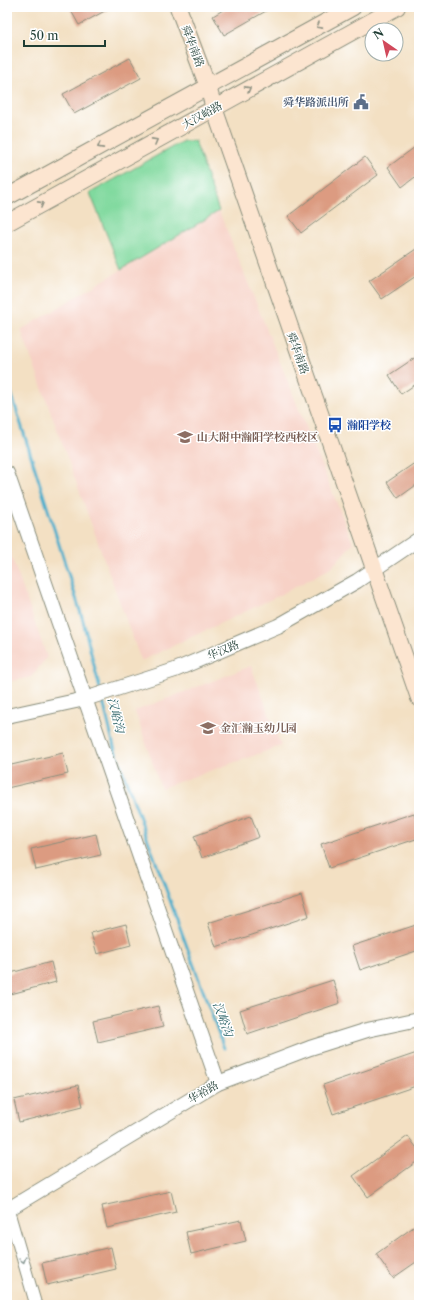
<svg xmlns="http://www.w3.org/2000/svg" width="426" height="1312" viewBox="0 0 426 1312" font-family="'Libre Caslon Text','Noto Serif SC',serif">
<style>
.built{fill:#f7d1c6}
.green{fill:#80d99e;stroke:#508b69}
.lines{fill:none;stroke-linecap:round;stroke-linejoin:round}
.stream{stroke:#4dafcc;stroke-width:3}
.building{fill:#dc9b81}
.minor-casing{stroke:#898e7c;stroke-width:13}
.tertiary-casing{stroke:#898e7c;stroke-width:16}
.secondary-casing{stroke:#898e7c;stroke-width:18}
.minor{stroke:#fff;stroke-width:11}
.tertiary{stroke:#fff;stroke-width:14}
.secondary{stroke:#fce5d0;stroke-width:16}
.oneway{stroke:#8e9182}
.oneway2{stroke:#8f9e9a}
.labels{text-anchor:middle;stroke-width:3;stroke-linejoin:round;paint-order:stroke}
.street-label{font-size:11px;fill:#1f3d34;stroke:#fff}
.service-label{font-size:11px;font-weight:bold;fill:#4e5e75;stroke:#fff;text-anchor:end}
.transit-label{font-size:11px;font-weight:bold;fill:#164399;stroke:#fff;text-anchor:start}
.education-label{font-size:11px;font-weight:bold;fill:#785e54;stroke:#fff;text-anchor:start}
.water-label{font-size:12px;font-style:italic;fill:#2f6569;stroke:#fff}
</style>
<rect width="100%" height="100%" fill="#fff"/>
<filter id="ink" filterUnits="userSpaceOnUse"><feTurbulence type="fractalNoise" baseFrequency=".025" numOctaves="2"/><feDisplacementMap in="SourceGraphic" scale="8" xChannelSelector="R" yChannelSelector="G"/><feConvolveMatrix kernelMatrix="1 2 1 2 8 2 1 2 1" color-interpolation-filters="sRGB"/></filter>
<filter id="wash" filterUnits="userSpaceOnUse"><feTurbulence type="fractalNoise" baseFrequency=".012" numOctaves="4" result="noise"/><feDisplacementMap in="SourceGraphic" scale="16" xChannelSelector="R" yChannelSelector="G"/><feGaussianBlur stdDeviation="0.9" result="paint"/><feColorMatrix in="noise" values="0 0 0 0 0 0 0 0 0 0 0 0 0 0 0 0 0 1.4 0 .05"/><feComposite in="paint" operator="in"/></filter>
<g filter="url(#wash)">
<rect width="100%" height="100%" fill="#f3e0c3"/>
<g class="built">
<polygon points="219,211 353,543 331,568 278,596 141,661 21,330"/>
<polygon points="7,544 47,657 31,677 7,682"/>
<polygon points="251,666 281,746 161,788 135,711"/>
</g>
<polygon class="green" points="183,141 195,141 219,211 121,270 90,193"/>
<g class="lines">
<g class="stream">
<polyline points="7,380 82,617 100,689"/>
<polyline points="102,697 114,747 224,1048"/>
</g>
</g>
<g id="blocks">
<g class="building">
<polygon points="69,7 112,7 79,25"/>
<polygon points="228,7 273,7 224,35 213,16"/>
<polygon points="130,58 141,78 74,114 63,94"/>
<polygon points="419,144 419,174 402,187 388,167"/>
<polygon points="365,157 378,175 301,233 288,216"/>
<polygon points="419,247 419,274 382,299 369,281"/>
<polygon points="419,355 419,382 401,394 389,375"/>
<polygon points="419,460 419,483 398,498 387,482"/>
<polygon points="63,753 68,774 7,788 7,766"/>
<polygon points="414,813 419,829 419,838 329,868 321,844"/>
<polygon points="251,816 259,837 202,858 194,836"/>
<polygon points="96,834 101,855 36,870 31,849"/>
<polygon points="302,893 309,916 216,947 208,923"/>
<polygon points="126,924 131,945 97,954 91,933"/>
<polygon points="419,924 419,950 360,970 352,946"/>
<polygon points="51,962 56,982 7,995 7,974"/>
<polygon points="333,980 340,1003 247,1034 240,1010"/>
<polygon points="158,1006 163,1027 98,1042 93,1021"/>
<polygon points="417,1053 419,1059 419,1085 333,1114 323,1085"/>
<polygon points="78,1085 83,1106 19,1122 14,1100"/>
<polygon points="408,1136 419,1151 419,1160 368,1197 353,1176"/>
<polygon points="171,1191 176,1212 107,1228 102,1206"/>
<polygon points="241,1220 246,1241 191,1254 186,1232"/>
<polygon points="419,1223 419,1260 393,1278 376,1254"/>
<polygon points="111,1247 116,1269 47,1285 42,1263"/>
</g>
</g>
</g>
<g filter="url(#ink)">
<use href="#blocks" fill-opacity="0" stroke="#898e7c" stroke-width="1"/>
<g class="lines">
<g class="minor-casing">
<polyline id="minor" points="8,1209 36,1305"/>
</g>
<g class="tertiary-casing">
<g id="tertiary">
<polyline points="7,473 218,1083"/>
<polyline points="7,716 85,699 175,670 278,626 357,581 419,539"/>
<polyline points="7,1210 218,1083 310,1048 367,1030 419,1019"/>
</g>
</g>
<g class="secondary-casing">
<g id="secondary">
<path d="M178,7L208,87L214,108C281,305 352,501 419,698"/>
<polyline points="7,197 353,7"/>
<polyline points="7,223 397,7"/>
</g>
</g>
<use href="#minor" class="minor"/>
<use href="#tertiary" class="tertiary"/>
<use href="#secondary" class="secondary"/>
</g>
<defs><path id="oneway-chevron" d="M-2-3.5L2.5 0L-2 3.5" fill="none" stroke-width="1.6" stroke-linecap="round" stroke-linejoin="round"/></defs>
<g class="oneway">
<use href="#oneway-chevron" transform="translate(319 26) rotate(151)"/>
<use href="#oneway-chevron" transform="translate(248 89) rotate(-29)"/>
<use href="#oneway-chevron" transform="translate(155 141) rotate(-29)"/>
<use href="#oneway-chevron" transform="translate(100 146) rotate(151)"/>
<use href="#oneway-chevron" transform="translate(41 204) rotate(-29)"/>
</g>
<use class="oneway2" href="#oneway-chevron" transform="translate(23 1260) rotate(74)"/>
</g>
<defs>
<g id="civic-bare" transform="scale(1.2)"><path d="M-.6-6.5H3V-4.5H.6V-3L4-1V1h2V6H-6V1h2V-1L-.6-3ZM-1.2 2.5V6h2.4V2.5Z" fill="#5c6f8a" stroke="#fff" stroke-width="2.5" paint-order="stroke"/></g>
<g id="bus-bare" transform="scale(1.2)"><path d="M-5-6H5V4H4V6H2V4H-2V6H-4V4H-5ZM-3.5-4V0h7V-4ZM-3.5 1.2v1.5H-2V1.2ZM2 1.2v1.5H3.5V1.2Z" fill="#1a4fb4" stroke="#fff" stroke-width="2.5" paint-order="stroke"/></g>
<g id="school-bare" transform="scale(1.2)"><path d="M0-5L7-2L0 1L-7-2ZM-4 1L0 2.5L4 1V4Q0 6-4 4Z" fill="#8d6e63" stroke="#fff" stroke-width="2.5" paint-order="stroke"/></g>
</defs>
<g fill-rule="evenodd">
<use href="#civic-bare" x="361" y="102"/>
<use href="#bus-bare" x="335" y="425"/>
<use href="#school-bare" x="185" y="437"/>
<use href="#school-bare" x="208" y="728"/>
</g>
<g class="labels">
<g class="street-label">
<text transform="translate(193 46) rotate(69)" y="4">舜华南路</text>
<text transform="translate(202 115) rotate(-29)" y="4">大汉峪路</text>
<text transform="translate(298 353) rotate(70)" y="4">舜华南路</text>
<text transform="translate(223 650) rotate(-23)" y="4">华汉路</text>
<text transform="translate(203 1092) rotate(-30)" y="4">华裕路</text>
</g>
<g class="service-label">
<text x="349" y="106">舜华路派出所</text>
</g>
<g class="transit-label">
<text x="347" y="429">瀚阳学校</text>
</g>
<g class="education-label">
<text x="197" y="441">山大附中瀚阳学校西校区</text>
<text x="220" y="732">金汇瀚玉幼儿园</text>
</g>
<g class="water-label">
<text transform="translate(116 715) rotate(76)" y="4">汉峪沟</text>
<text transform="translate(223 1019) rotate(70)" y="4">汉峪沟</text>
</g>
</g>
<rect width="426" height="1312" fill="none" stroke="#fff" stroke-width="24"/>
<g transform="translate(384 42) rotate(326)"><circle r="19" fill="#ffffff" stroke="#a5b1ae"/>
<path d="M0-3L7 15L0 10L-7 15Z" fill="#d1495b"/>
<text y="-6" font-size="11" font-weight="bold" text-anchor="middle" fill="#1f3d34">N</text>
</g>
<path d="M24 40v6h81v-6" fill="none" stroke="#1f3d34" stroke-width="2"/>
<text x="30" y="40" font-size="12" fill="#1f3d34" stroke="#ffffff" stroke-width="3" paint-order="stroke">50 m</text>
</svg>
